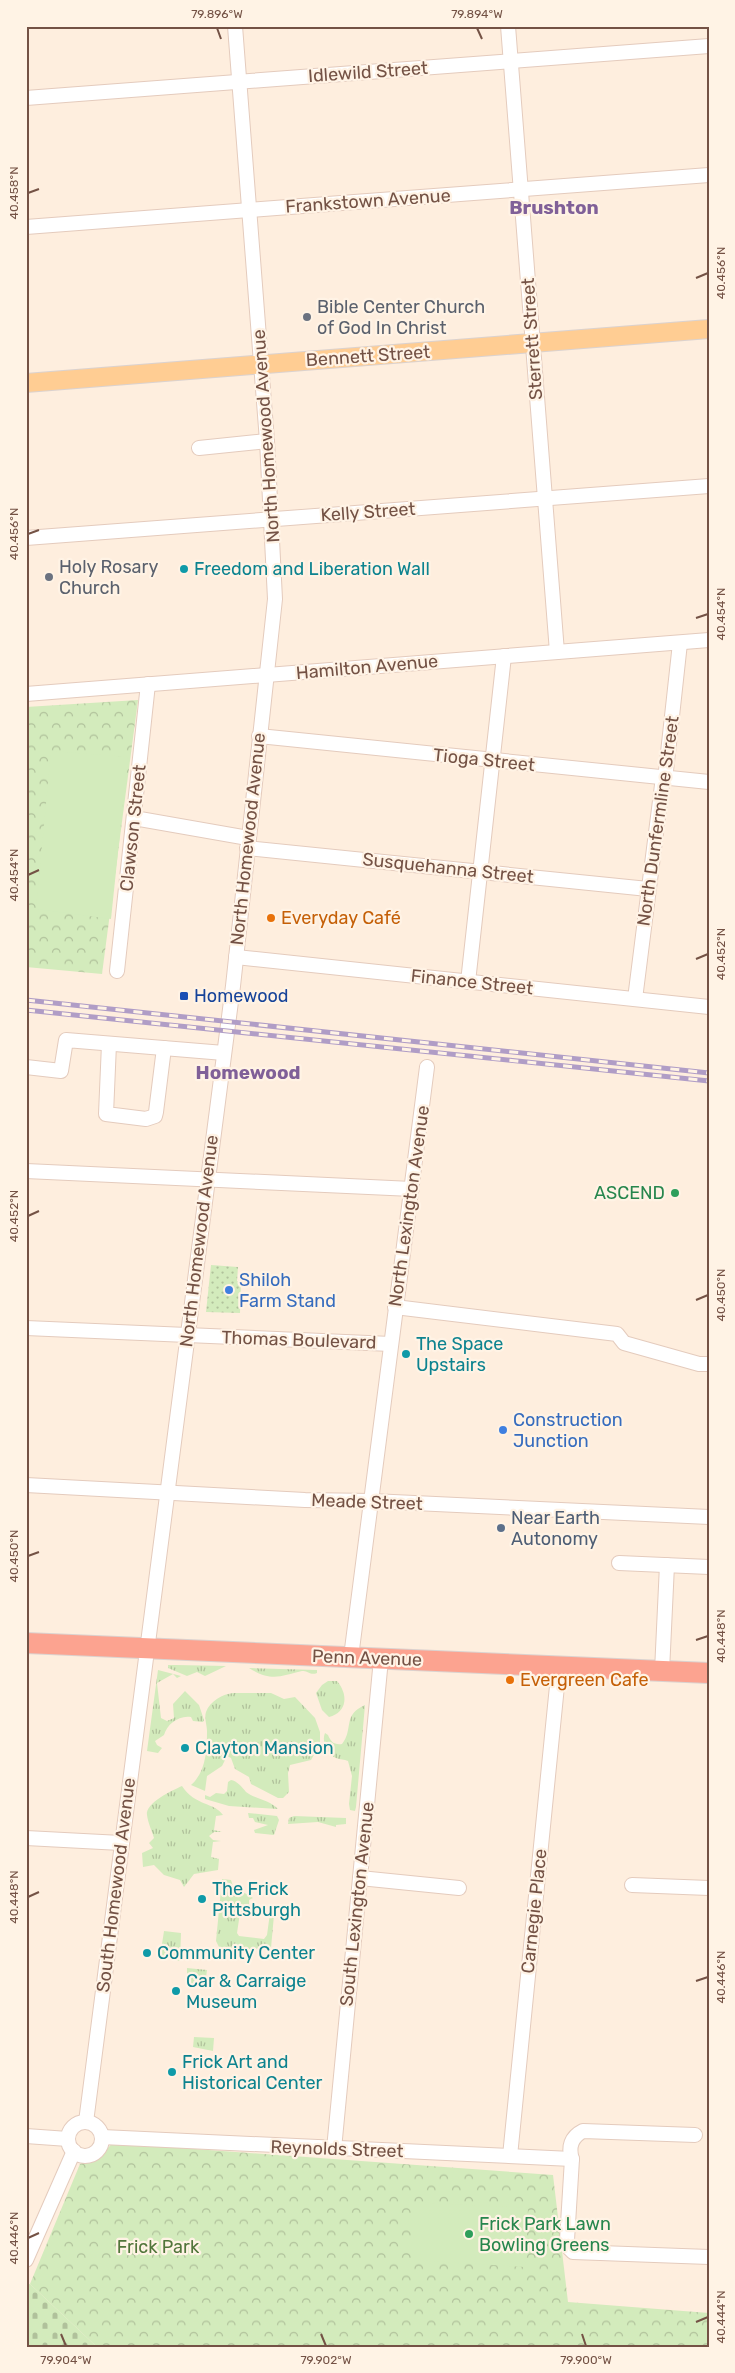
<svg xmlns="http://www.w3.org/2000/svg" width="735" height="2373" viewBox="0 0 735 2373" font-family="Rubik,sans-serif">
<style>
.grass{fill:url(#grass-tufts)}
.forest{fill:url(#forest-crowns)}
.cemetery{fill:url(#cemetery-stones)}
.garden{fill:url(#garden-dots)}
.pitch{fill:#d3ebbc}
.lines{fill:none;stroke-linecap:round;stroke-linejoin:round}
.minor-casing{stroke:#e4cbbd;stroke-width:16}
.major-casing{stroke:#dbd2cf;stroke-width:20}
.highway-casing{stroke:#dbd2cf;stroke-width:22}
.minor{stroke:#fff;stroke-width:14}
.major{stroke:#ffcd93;stroke-width:18}
.highway{stroke:#fca390;stroke-width:20}
.rail-casing{stroke:#b09dc6;stroke-width:5}
.rail{stroke:#fff3e5;stroke-width:3;stroke-dasharray:9;stroke-linecap:butt}
.ticks{fill:none;stroke:#745245;stroke-width:2}
.worship-dot{fill:#6b7280;stroke:#fff3e5;stroke-width:2}
.culture-dot{fill:#0f9aa8;stroke:#fff3e5;stroke-width:2}
.food-dot{fill:#e8710a;stroke:#fff3e5;stroke-width:2}
.transit-dot{fill:#1a4fb4;stroke:#fff3e5;stroke-width:2}
.leisure-dot{fill:#2e9e5b;stroke:#fff3e5;stroke-width:2}
.shop-dot{fill:#3f7fe0;stroke:#fff3e5;stroke-width:2}
.service-dot{fill:#5c6f8a;stroke:#fff3e5;stroke-width:2}
.labels{text-anchor:middle;stroke-width:4.5;stroke-linejoin:round;paint-order:stroke}
.street-label{font-size:18px;fill:#745245;stroke:#fff3e5}
.worship-label{font-size:18px;fill:#5b616d;stroke:#fff3e5;text-anchor:start}
.culture-label{font-size:18px;fill:#0d838f;stroke:#fff3e5;text-anchor:start}
.food-label{font-size:18px;fill:#c56008;stroke:#fff3e5;text-anchor:start}
.transit-label{font-size:18px;fill:#164399;stroke:#fff3e5;text-anchor:start}
.leisure-label{font-size:18px;fill:#27864d;stroke:#fff3e5;text-anchor:end}
.shop-label{font-size:18px;fill:#366cbe;stroke:#fff3e5;text-anchor:start}
.service-label{font-size:18px;fill:#4e5e75;stroke:#fff3e5;text-anchor:start}
.park-label{font-size:18px;fill:#51753a;stroke:#fff3e5}
.neighbourhood-label{font-size:19px;font-weight:bold;fill:#806098;stroke:#fff3e5}
.neatline{fill:none;stroke:#745245;stroke-width:2}
.ticks-label{font-size:12px;text-anchor:middle;fill:#745245}
</style>
<defs>
<pattern id="grass-tufts" width="24" height="20" patternUnits="userSpaceOnUse" patternTransform="scale(1.25)"><rect width="24" height="20" fill="#d3ebbc"/><path d="M3 7l-1-3M5 7V3M7 7l1-3M15 17l-1-3M17 17v-4M19 17l1-3" fill="none" stroke="#b0c19b"/></pattern>
<pattern id="forest-crowns" width="20" height="18" patternUnits="userSpaceOnUse" patternTransform="scale(1.25)"><rect width="20" height="18" fill="#d3ebbc"/><path d="M2 6a3 3 0 1 1 6 0M12 15a3 3 0 1 1 6 0" fill="none" stroke="#b0c19b"/></pattern>
<pattern id="cemetery-stones" width="16" height="16" patternUnits="userSpaceOnUse" patternTransform="scale(1.25)"><rect width="16" height="16" fill="#d3ebbc"/><path d="M2 7V4a2 2 0 0 1 4 0v3zM10 15v-3a2 2 0 0 1 4 0v3z" fill="#b0c19b"/></pattern>
<pattern id="garden-dots" width="8" height="8" patternUnits="userSpaceOnUse" patternTransform="scale(1.25)"><rect width="8" height="8" fill="#d3ebbc"/><path d="M2 2h.1M6 6h.1" fill="none" stroke="#b0c19b" stroke-width="1.8" stroke-linecap="round"/></pattern>
</defs>
<rect width="100%" height="100%" fill="#feeede"/>
<g class="grass">
<polygon points="168,1665 176,1665 226,1666 205,1676 197,1672 187,1676 168,1668"/>
<path d="M249,1668L317,1670V1673C310,1676 308,1670 302,1671C281,1676 271,1682 249,1668Z"/>
<path d="M158,1670L181,1676L177,1678L173,1674L157,1683L161,1718L167,1721L174,1718L173,1704L185,1691L199,1705L204,1720L203,1722L193,1721L191,1717C179,1715 167,1724 164,1735L155,1741L157,1745L162,1748L158,1753L147,1751Z"/>
<path d="M328,1681H337C348,1694 348,1712 329,1717L322,1710L316,1693L322,1685Z"/>
<path d="M233,1693H271L284,1699L295,1697L315,1718L320,1732V1744L311,1760L290,1765L288,1773L289,1792L283,1798H278L251,1784L249,1777L235,1769L231,1758L227,1756L222,1766L207,1776L205,1791L191,1785C206,1772 207,1750 207,1731C207,1725 204,1718 206,1712C210,1701 223,1694 233,1693Z"/>
<path d="M365,1705L356,1807L355,1811L350,1810L349,1804L352,1776L348,1761C344,1759 340,1760 336,1758C328,1754 321,1742 325,1733L328,1735C331,1742 334,1745 342,1744C354,1729 342,1715 365,1705Z"/>
<path d="M231,1780C237,1781 242,1787 246,1792C255,1799 270,1800 278,1809L229,1806L205,1799V1795L210,1797L216,1793L224,1794L227,1791L228,1782Z"/>
<path d="M182,1786C195,1806 214,1802 223,1815L216,1816L214,1830L222,1832H214L209,1836L213,1840L221,1841L213,1842L211,1857L219,1859L218,1870L194,1874L184,1887L180,1880L164,1875L154,1865L143,1867L142,1853L153,1848L149,1843L154,1838C152,1831 148,1823 147,1815C145,1803 173,1790 182,1786Z"/>
<polygon points="248,1813 277,1816 279,1820 274,1835 255,1833 254,1830 268,1825 255,1822 253,1818 249,1818"/>
<polygon points="294,1816 346,1818 346,1824 336,1825 336,1827 318,1822 288,1824 289,1818"/>
<polygon points="222,1879 231,1880 233,1886 253,1898 249,1900 249,1907 240,1913 237,1933 239,1936 264,1939 267,1935 270,1913 273,1913 274,1915 271,1948 227,1950 219,1947 216,1941"/>
<polygon points="164,1931 181,1933 180,1961 160,1957"/>
<polygon points="187,1968 207,1970 205,1986 187,1983"/>
<polygon points="194,2037 214,2038 213,2051 193,2047"/>
</g>
<g class="forest">
<polygon points="138,700 102,974 26,967 26,707"/>
<polygon points="113,2143 553,2175 568,2302 709,2313 709,2347 97,2347 30,2284 80,2164 98,2157"/>
</g>
<polygon class="cemetery" points="30,2284 97,2347 26,2347 26,2285"/>
<polygon class="garden" points="211,1265 238,1267 237,1281 241,1282 240,1313 206,1312"/>
<g class="pitch">
<polygon points="51,751 128,757 111,919 36,909"/>
<polygon points="412,2202 528,2208 525,2267 412,2260"/>
</g>
<g class="lines">
<g class="minor-casing">
<g id="minor">
<polyline points="508,26 557,652"/>
<polyline points="26,98 709,46"/>
<polyline points="26,227 709,175"/>
<polyline points="199,448 267,441"/>
<polyline points="26,538 709,486"/>
<polyline points="26,694 709,640"/>
<polyline points="259,736 709,782"/>
<polyline points="134,818 248,838"/>
<polyline points="247,848 648,889"/>
<polyline points="236,957 709,1007"/>
<polyline points="117,971 148,684"/>
<polyline points="468,982 504,656"/>
<polyline points="635,999 662,785 666,771 680,643"/>
<polyline points="109,1044 106,1114 146,1119 155,1116 156,1112 164,1048"/>
<polyline points="26,1067 61,1071 66,1040 224,1053"/>
<polyline points="26,1171 412,1189"/>
<polyline points="395,1307 617,1334 624,1343 699,1364 709,1364"/>
<polyline points="26,1328 391,1344"/>
<polyline points="26,1485 305,1500 372,1501 709,1517"/>
<polyline points="619,1563 709,1567"/>
<polyline points="351,1657 427,1067"/>
<polyline points="662,1671 667,1565"/>
<polyline points="26,1838 121,1843"/>
<polyline points="360,1878 459,1888"/>
<polyline points="632,1885 709,1888"/>
<polyline points="86,2122 233,986 275,599 267,441 235,26"/>
<circle cx="85" cy="2139" r="17"/>
<path d="M695,2135L583,2131C571,2137 568,2147 572,2159L567,2240L569,2248L573,2252L709,2257"/>
<polyline points="26,2136 68,2139"/>
<polyline points="102,2137 572,2159"/>
<polyline points="334,2149 381,1659"/>
<polyline points="510,2156 559,1666"/>
<polyline points="26,2260 74,2151"/>
</g>
</g>
<g class="major-casing">
<polyline id="major" points="26,383 709,329"/>
</g>
<g class="highway-casing">
<polyline id="highway" points="26,1643 709,1673"/>
</g>
<use href="#minor" class="minor"/>
<use href="#major" class="major"/>
<use href="#highway" class="highway"/>
<g class="rail-casing">
<g id="rail">
<polyline points="26,1000 709,1073"/>
<polyline points="26,1010 709,1081"/>
</g>
</g>
<use href="#rail" class="rail"/>
</g>
<path class="ticks" d="M217,28L221,39M477,28L482,39M28,193L39,189M696,278L708,273M28,534L39,530M696,618L708,614M28,875L39,870M696,959L708,954M28,1216L39,1211M696,1300L708,1295M28,1556L39,1552M696,1640L708,1636M28,1897L39,1892M696,1981L708,1977M28,2238L39,2233M696,2322L708,2317M61,2334L66,2346M321,2334L326,2346M582,2334L586,2346"/>
<g class="worship-dot">
<circle cx="307" cy="317" r="5"/>
<circle cx="49" cy="577" r="5"/>
</g>
<g class="culture-dot">
<circle cx="184" cy="569" r="5"/>
<circle cx="406" cy="1354" r="5"/>
<circle cx="185" cy="1748" r="5"/>
<circle cx="202" cy="1899" r="5"/>
<circle cx="147" cy="1953" r="5"/>
<circle cx="176" cy="1991" r="5"/>
<circle cx="172" cy="2072" r="5"/>
</g>
<g class="food-dot">
<circle cx="271" cy="918" r="5"/>
<circle cx="510" cy="1680" r="5"/>
</g>
<rect class="transit-dot" x="179" y="991" width="10" height="10" rx="2.5"/>
<g class="leisure-dot">
<circle cx="675" cy="1193" r="5"/>
<circle cx="469" cy="2234" r="5"/>
</g>
<g class="shop-dot">
<circle cx="229" cy="1290" r="5"/>
<circle cx="503" cy="1430" r="5"/>
</g>
<circle class="service-dot" cx="501" cy="1528" r="5"/>
<g class="labels">
<g class="street-label">
<text transform="translate(368 72) rotate(-4)" y="6">Idlewild Street</text>
<text transform="translate(368 201) rotate(-4)" y="6">Frankstown Avenue</text>
<text transform="translate(532 339) rotate(-94)" y="6">Sterrett Street</text>
<text transform="translate(368 356) rotate(-4)" y="6">Bennett Street</text>
<text transform="translate(266 436) rotate(-94)" y="6">North Homewood Avenue</text>
<text transform="translate(368 512) rotate(-4)" y="6">Kelly Street</text>
<text transform="translate(367 667) rotate(-5)" y="6">Hamilton Avenue</text>
<text transform="translate(484 760) rotate(6)" y="6">Tioga Street</text>
<text transform="translate(658 821) rotate(-82)" y="6">North Dunfermline Street</text>
<text transform="translate(133 828) rotate(-84)" y="6">Clawson Street</text>
<text transform="translate(248 839) rotate(-84)" y="6">North Homewood Avenue</text>
<text transform="translate(448 868) rotate(6)" y="6">Susquehanna Street</text>
<text transform="translate(472 982) rotate(6)" y="6">Finance Street</text>
<text transform="translate(409 1206) rotate(-82)" y="6">North Lexington Avenue</text>
<text transform="translate(199 1241) rotate(-83)" y="6">North Homewood Avenue</text>
<text transform="translate(299 1340) rotate(2)" y="6">Thomas Boulevard</text>
<text transform="translate(367 1502) rotate(2)" y="6">Meade Street</text>
<text transform="translate(367 1658) rotate(2)" y="6">Penn Avenue</text>
<text transform="translate(116 1885) rotate(-83)" y="6">South Homewood Avenue</text>
<text transform="translate(357 1904) rotate(-84)" y="6">South Lexington Avenue</text>
<text transform="translate(534 1911) rotate(-84)" y="6">Carnegie Place</text>
<text transform="translate(337 2149) rotate(2)" y="6">Reynolds Street</text>
</g>
<g class="worship-label">
<text x="317" y="313">Bible Center Church<tspan x="317" dy="21">of God In Christ</tspan></text>
<text x="59" y="573">Holy Rosary<tspan x="59" dy="21">Church</tspan></text>
</g>
<g class="culture-label">
<text x="194" y="575">Freedom and Liberation Wall</text>
<text x="416" y="1350">The Space<tspan x="416" dy="21">Upstairs</tspan></text>
<text x="195" y="1754">Clayton Mansion</text>
<text x="212" y="1895">The Frick<tspan x="212" dy="21">Pittsburgh</tspan></text>
<text x="157" y="1959">Community Center</text>
<text x="186" y="1987">Car &amp; Carraige<tspan x="186" dy="21">Museum</tspan></text>
<text x="182" y="2068">Frick Art and<tspan x="182" dy="21">Historical Center</tspan></text>
</g>
<g class="food-label">
<text x="281" y="924">Everyday Café</text>
<text x="520" y="1686">Evergreen Cafe</text>
</g>
<g class="transit-label">
<text x="194" y="1002">Homewood</text>
</g>
<g class="leisure-label">
<text x="665" y="1199">ASCEND</text>
<text x="479" y="2230" text-anchor="start">Frick Park Lawn<tspan x="479" dy="21">Bowling Greens</tspan></text>
</g>
<g class="shop-label">
<text x="239" y="1286">Shiloh<tspan x="239" dy="21">Farm Stand</tspan></text>
<text x="513" y="1426">Construction<tspan x="513" dy="21">Junction</tspan></text>
</g>
<g class="service-label">
<text x="511" y="1524">Near Earth<tspan x="511" dy="21">Autonomy</tspan></text>
</g>
<g class="park-label">
<text x="158" y="2253">Frick Park</text>
</g>
<g class="neighbourhood-label">
<text x="554" y="214">Brushton</text>
<text x="248" y="1079">Homewood</text>
</g>
</g>
<rect width="735" height="2373" fill="none" stroke="#fff3e5" stroke-width="55"/>
<rect x="28" y="28" width="680" height="2318" class="neatline"/>
<g class="ticks-label">
<text x="217" y="18">79.896°W</text>
<text x="477" y="18">79.894°W</text>
<text transform="translate(14 193) rotate(-90)" y="4">40.458°N</text>
<text transform="translate(721 273) rotate(-90)" y="4">40.456°N</text>
<text transform="translate(14 534) rotate(-90)" y="4">40.456°N</text>
<text transform="translate(721 614) rotate(-90)" y="4">40.454°N</text>
<text transform="translate(14 875) rotate(-90)" y="4">40.454°N</text>
<text transform="translate(721 954) rotate(-90)" y="4">40.452°N</text>
<text transform="translate(14 1216) rotate(-90)" y="4">40.452°N</text>
<text transform="translate(721 1295) rotate(-90)" y="4">40.450°N</text>
<text transform="translate(14 1556) rotate(-90)" y="4">40.450°N</text>
<text transform="translate(721 1636) rotate(-90)" y="4">40.448°N</text>
<text transform="translate(14 1897) rotate(-90)" y="4">40.448°N</text>
<text transform="translate(721 1977) rotate(-90)" y="4">40.446°N</text>
<text transform="translate(14 2238) rotate(-90)" y="4">40.446°N</text>
<text transform="translate(721 2317) rotate(-90)" y="4">40.444°N</text>
<text x="66" y="2364">79.904°W</text>
<text x="326" y="2364">79.902°W</text>
<text x="586" y="2364">79.900°W</text>
</g>
</svg>
